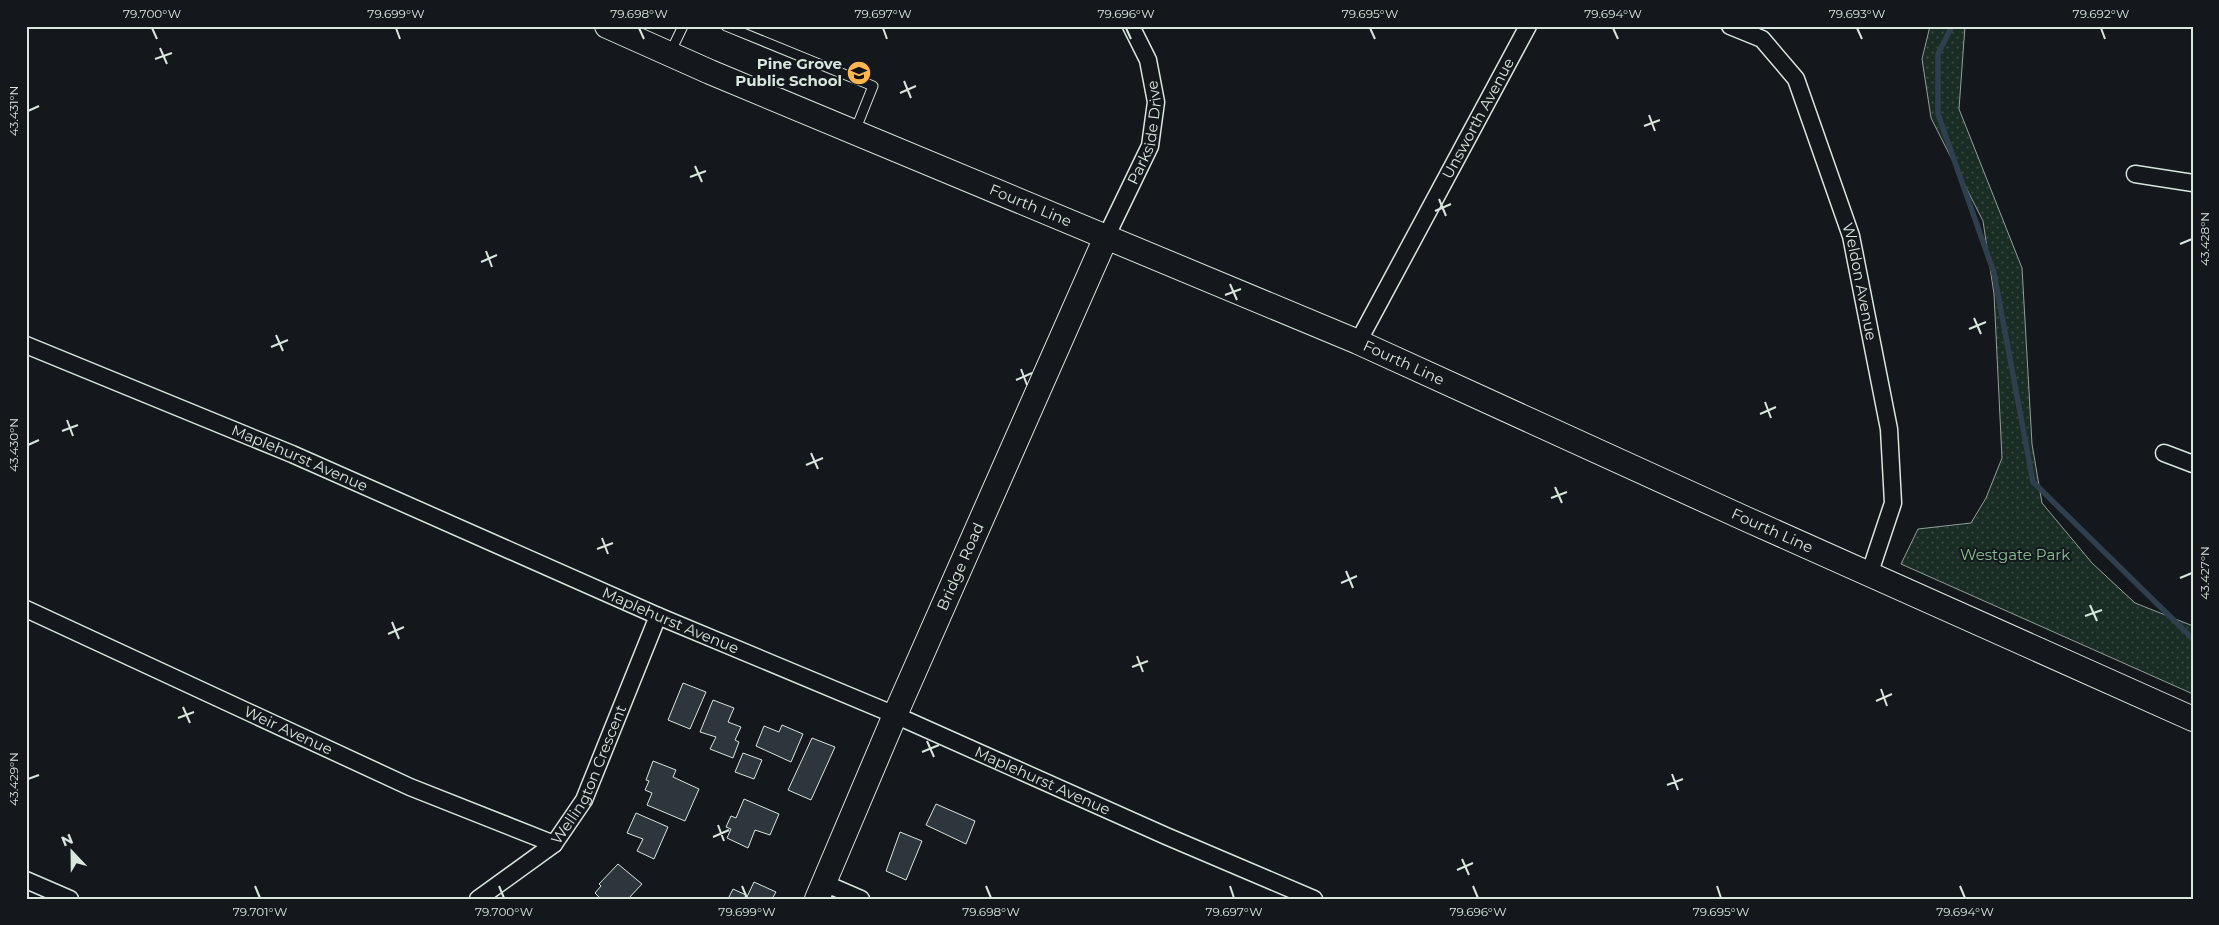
<svg xmlns="http://www.w3.org/2000/svg" width="2219" height="925" viewBox="0 0 2219 925" font-family="Montserrat,sans-serif">
<style>
.park{fill:url(#park-dots);stroke:#939e99}
.lines{fill:none;stroke-linecap:round;stroke-linejoin:round}
.stream{stroke:#2f3f4d;stroke-width:5.5}
.building{fill:#2c363c;stroke:#d8e6dc}
.lane-casing{stroke:#d8e6dc;stroke-width:11}
.street-casing{stroke:#d8e6dc;stroke-width:19}
.secondary-casing{stroke:#d8e6dc;stroke-width:26}
.lane{stroke:#14181c;stroke-width:9}
.street{stroke:#14181c;stroke-width:16}
.secondary{stroke:#14181c;stroke-width:24}
.ticks{fill:none;stroke:#d8e6dc;stroke-width:2}
.labels{text-anchor:middle;stroke-width:4;stroke-linejoin:round;paint-order:stroke}
.poi-label{font-size:15px;font-weight:bold;fill:#d8e6dc;stroke:#14181c;text-anchor:end}
.street-label{font-size:15px;fill:#d8e6dc;stroke:#14181c}
.park-label{font-size:15px;fill:#8ac095;stroke:#14181c}
.neatline{fill:none;stroke:#d8e6dc;stroke-width:2}
.ticks-label{font-size:12px;text-anchor:middle;fill:#d8e6dc}
</style>
<defs>
<pattern id="park-dots" width="8" height="8" patternUnits="userSpaceOnUse" patternTransform="scale(1.25)"><rect width="8" height="8" fill="#1a2d24"/><path d="M2 2h.1M6 6h.1" fill="none" stroke="#3b4b43" stroke-width="1.8" stroke-linecap="round"/></pattern>
</defs>
<rect width="100%" height="100%" fill="#14181c"/>
<polygon class="park" points="1930,26 1965,26 1959,109 2022,268 2032,444 2042,503 2092,563 2135,603 2193,626 2193,694 1901,564 1918,529 1971,523 1986,498 2002,458 1994,294 1983,221 1931,118 1922,59"/>
<g class="lines">
<polyline class="stream" points="1952,26 1938,54 1938,114 1994,273 2033,482 2193,639"/>
</g>
<g class="building">
<polygon points="683,683 706,692 690,729 668,720"/>
<polygon points="713,700 734,708 728,722 741,727 735,740 739,742 733,758 710,749 716,737 700,732"/>
<polygon points="782,725 803,734 791,762 756,746 764,726 779,732"/>
<polygon points="812,738 835,747 811,800 788,790"/>
<polygon points="743,753 762,760 754,779 735,772"/>
<polygon points="653,761 676,770 673,777 699,789 685,821 647,805 652,793 645,790 649,781 646,780"/>
<polygon points="744,799 779,814 770,835 755,830 748,848 727,838 731,829 726,827 731,816 736,818"/>
<polygon points="936,804 975,821 966,844 926,825"/>
<polygon points="636,813 668,827 654,859 637,851 643,839 627,833"/>
<polygon points="900,832 922,841 906,880 886,871"/>
<polygon points="618,864 642,884 628,899 601,899 595,893 601,886 599,884"/>
<polygon points="754,882 776,892 772,899 746,899"/>
<polygon points="733,889 746,895 744,899 728,899"/>
</g>
<g class="lines">
<g class="lane-casing">
<g id="lane">
<polyline points="726,26 873,86 855,131"/>
<polyline points="670,53 683,26"/>
</g>
</g>
<g class="street-casing">
<g id="street">
<path id="s1" d="M1730,26L1762,39L1796,79L1851,236L1889,429L1893,503L1869,575"/>
<polyline points="2135,174 2193,183"/>
<path id="s2" d="M1107,235L1150,146L1156,102L1148,60L1131,26"/>
<path id="s3" d="M1358,342L1528,26"/>
<path id="s4" d="M26,345L292,454L658,616L895,715L1166,836L1314,899"/>
<polyline points="2164,453 2193,464"/>
<path id="s5" d="M26,609L410,787L554,844"/>
<polyline points="26,880 70,899"/>
<polyline points="824,883 861,899"/>
<path id="s6" d="M478,899L554,844L584,800L658,616"/>
</g>
</g>
<g class="secondary-casing">
<g id="secondary">
<path id="s7" d="M607,26L710,72L1358,342L1746,519L2193,719"/>
<path id="s8" d="M817,899L895,715L1107,235"/>
</g>
</g>
<use href="#lane" class="lane"/>
<use href="#street" class="street"/>
<use href="#secondary" class="secondary"/>
</g>
<path class="ticks" d="M152,28L157,39M396,28L400,39M639,28L644,39M883,28L887,39M1126,28L1131,39M1370,28L1375,39M1613,28L1618,39M1857,28L1862,39M2101,28L2105,39M160,48L167,64M155,59L172,53M904,81L911,98M900,93L916,86M28,111L39,106M1649,115L1655,131M1644,126L1660,120M695,166L702,182M690,177L706,171M1439,199L1446,216M1435,211L1451,204M2180,244L2192,239M486,251L492,267M481,262L497,255M1230,284L1237,300M1225,295L1241,289M1974,318L1981,334M1969,329L1986,322M276,335L283,351M271,347L288,340M1021,369L1027,385M1016,380L1032,373M1765,402L1771,418M1760,414L1776,407M67,420L73,436M62,431L78,425M28,445L39,440M811,453L818,469M806,465L823,458M1555,487L1562,503M1551,498L1567,492M602,538L608,554M597,549L613,543M1346,571L1353,588M2180,578L2192,573M1341,583L1357,576M2090,605L2097,621M2085,616L2102,610M392,622L399,639M388,634L404,627M1137,656L1143,672M1132,667L1148,661M1881,689L1887,706M1876,701L1892,694M183,707L190,723M178,718L194,712M927,741L934,757M922,752L939,745M1672,774L1678,790M28,779L39,775M1667,785L1683,779M718,825L724,841M713,837L729,830M1462,859L1469,875M1457,870L1473,863M255,886L260,898M499,886L504,898M742,886L747,898M986,886L991,898M1230,886L1234,898M1473,886L1478,898M1717,886L1721,898M1960,886L1965,898"/>
<defs>
<g id="school-disc" transform="scale(1.25)"><circle r="9.5" fill="#ffb74d" stroke="#14181c"/><path d="M0-5L7-2L0 1L-7-2ZM-4 1L0 2.5L4 1V4Q0 6-4 4Z" fill="#111"/></g>
</defs>
<g fill-rule="evenodd">
<use href="#school-disc" x="859" y="73"/>
</g>
<g class="labels">
<g class="poi-label">
<text x="842" y="69">Pine Grove<tspan x="842" dy="17">Public School</tspan></text>
</g>
<g class="street-label">
<text dy="5" stroke="none"><textPath href="#s3" startOffset="254">Unsworth Avenue</textPath></text>
<text dy="5" stroke="none"><textPath href="#s2" startOffset="111">Parkside Drive</textPath></text>
<text dy="5" stroke="none"><textPath href="#s7" startOffset="460">Fourth Line</textPath></text>
<text dy="5" stroke="none"><textPath href="#s1" startOffset="300">Weldon Avenue</textPath></text>
<text dy="5" stroke="none"><textPath href="#s7" startOffset="865">Fourth Line</textPath></text>
<text dy="5" stroke="none"><textPath href="#s4" startOffset="296">Maplehurst Avenue</textPath></text>
<text dy="5" stroke="none"><textPath href="#s7" startOffset="1270">Fourth Line</textPath></text>
<text dy="5" stroke="none"><textPath href="#s8" startOffset="362">Bridge Road</textPath></text>
<text dy="5" stroke="none"><textPath href="#s4" startOffset="701">Maplehurst Avenue</textPath></text>
<text dy="5" stroke="none"><textPath href="#s5" startOffset="289">Weir Avenue</textPath></text>
<text dy="5" stroke="none"><textPath href="#s6" startOffset="172">Wellington Crescent</textPath></text>
<text dy="5" stroke="none"><textPath href="#s4" startOffset="1106">Maplehurst Avenue</textPath></text>
</g>
<g class="park-label">
<text x="2015" y="560">Westgate Park</text>
</g>
</g>
<rect width="2219" height="925" fill="none" stroke="#14181c" stroke-width="55"/>
<g transform="translate(72 852) rotate(338)" stroke="#14181c" stroke-width="4" paint-order="stroke">
<path d="M0-4L9 19L0 12L-9 19Z" fill="#d8e6dc"/>
<text y="-8" font-size="14" font-weight="bold" text-anchor="middle" fill="#d8e6dc">N</text>
</g>
<rect x="28" y="28" width="2164" height="870" class="neatline"/>
<g class="ticks-label">
<text x="152" y="18">79.700°W</text>
<text x="396" y="18">79.699°W</text>
<text x="639" y="18">79.698°W</text>
<text x="883" y="18">79.697°W</text>
<text x="1126" y="18">79.696°W</text>
<text x="1370" y="18">79.695°W</text>
<text x="1613" y="18">79.694°W</text>
<text x="1857" y="18">79.693°W</text>
<text x="2101" y="18">79.692°W</text>
<text transform="translate(14 111) rotate(-90)" y="4">43.431°N</text>
<text transform="translate(2205 239) rotate(-90)" y="4">43.428°N</text>
<text transform="translate(14 445) rotate(-90)" y="4">43.430°N</text>
<text transform="translate(2205 573) rotate(-90)" y="4">43.427°N</text>
<text transform="translate(14 779) rotate(-90)" y="4">43.429°N</text>
<text x="260" y="916">79.701°W</text>
<text x="504" y="916">79.700°W</text>
<text x="747" y="916">79.699°W</text>
<text x="991" y="916">79.698°W</text>
<text x="1234" y="916">79.697°W</text>
<text x="1478" y="916">79.696°W</text>
<text x="1721" y="916">79.695°W</text>
<text x="1965" y="916">79.694°W</text>
</g>
</svg>
